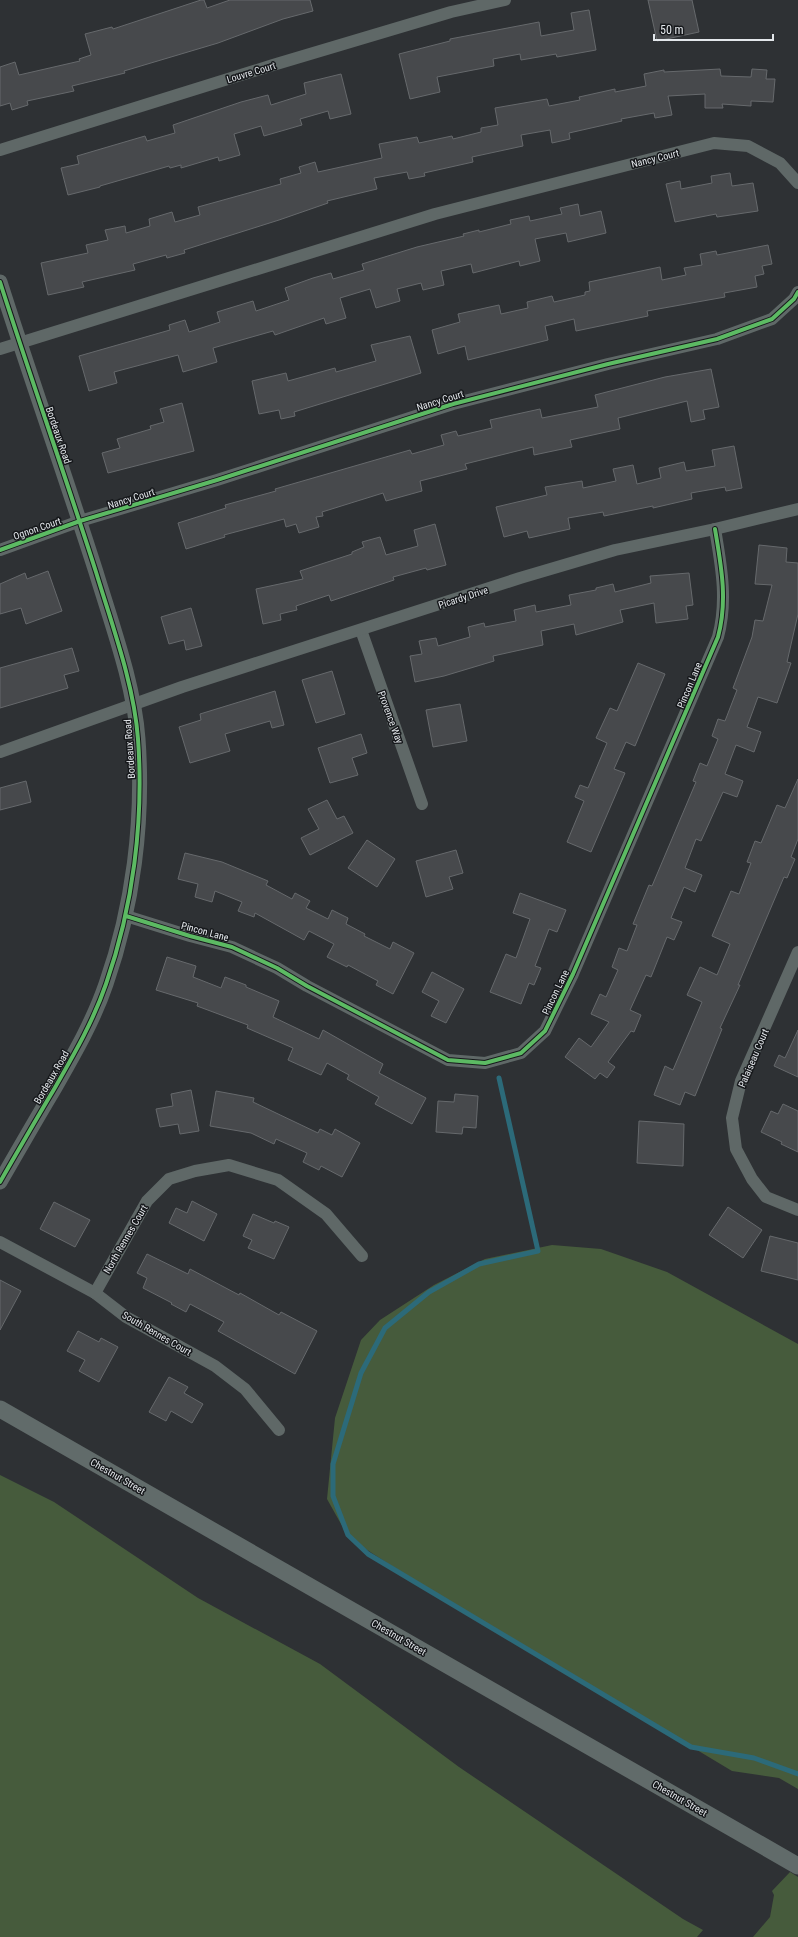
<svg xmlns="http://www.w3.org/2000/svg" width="798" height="1937" viewBox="0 0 798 1937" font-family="'Roboto Condensed',sans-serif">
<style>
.green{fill:#465b3c}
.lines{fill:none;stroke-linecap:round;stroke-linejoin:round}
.stream{stroke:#2c6a79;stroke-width:5}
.building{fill:#47494c;stroke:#66696c}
.minor{stroke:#5f6867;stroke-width:12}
.tertiary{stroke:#5f6867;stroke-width:15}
.secondary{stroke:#616b6a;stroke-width:17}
.cycleway-casing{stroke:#16181b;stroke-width:6}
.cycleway{stroke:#5cba63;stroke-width:4}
.labels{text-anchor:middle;stroke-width:3;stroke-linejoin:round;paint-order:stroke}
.street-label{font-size:10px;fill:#e3e7eb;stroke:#16181b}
</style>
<rect width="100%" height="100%" fill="#2e3134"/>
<g class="green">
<polygon points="552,1245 601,1249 667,1272 798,1344 798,1789 779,1778 732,1771 404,1574 355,1542 341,1524 327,1499 335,1418 361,1340 380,1320 434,1285 485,1259"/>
<polygon points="0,1475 54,1502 198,1598 320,1664 459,1767 683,1919 703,1930 697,1937 0,1937"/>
<polygon points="790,1872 798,1877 798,1937 753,1937 770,1917 774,1895 772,1891"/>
</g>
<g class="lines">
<polyline class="stream" points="499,1078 538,1251 479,1264 429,1292 385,1328 361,1373 333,1464 333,1496 348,1535 368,1554 691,1747 754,1758 798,1774"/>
</g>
<g class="building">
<polygon points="201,0 204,0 207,8 230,0 310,0 313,11 283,19 218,43 124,71 125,73 72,86 74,91 27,101 28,105 12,110 10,103 0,106 0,67 15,62 19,75 80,61 79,59 91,55 85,34 112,27 113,29"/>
<polygon points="648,0 692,0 699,32 657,41"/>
<polygon points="589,10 596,50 557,57 556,54 521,60 520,54 493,59 494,66 437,77 440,92 410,99 399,54 450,41 450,39 539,22 541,36 574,30 571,13"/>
<polygon points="720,69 721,76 751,77 752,69 767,70 766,79 775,79 773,102 751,101 751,106 722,104 723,108 705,108 705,94 668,96 672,115 655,118 654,113 621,119 622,121 569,133 570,139 552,143 550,130 521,135 523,146 472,157 473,162 424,173 425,176 409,179 407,172 374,178 377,189 327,201 328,203 279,220 184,250 185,253 167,258 166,255 133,264 135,270 82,282 84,287 48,295 41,263 88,253 86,245 108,240 105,230 125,226 126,233 150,226 149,219 172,212 175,222 200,215 198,207 281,184 280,179 301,173 299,167 315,162 318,172 382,158 379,144 417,137 419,143 452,136 453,139 481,132 481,128 498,125 495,108 547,99 549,106 580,100 579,97 615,89 615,92 646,86 644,74 664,70 664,72"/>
<polygon points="341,74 351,114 330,119 328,111 300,119 302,125 264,136 261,126 234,134 240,155 219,161 218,157 181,168 181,165 170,168 169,166 100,186 100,187 68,195 61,168 79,164 77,156 145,136 147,141 175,133 173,125 241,102 268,95 271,105 306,94 304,83"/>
<polygon points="730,173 732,186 753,183 758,211 717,217 716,214 675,222 666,184 680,181 681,189 712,183 711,176"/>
<polygon points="578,204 580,216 601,211 606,233 568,242 566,233 535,239 540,261 520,266 519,261 473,273 471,264 441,271 444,285 423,290 421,283 397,289 400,301 376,308 370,289 340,298 346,318 326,324 324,318 275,335 273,331 213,348 217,362 183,372 178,355 114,372 117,383 89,391 79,356 170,330 169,325 185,320 189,332 220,322 217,312 253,301 256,311 289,300 285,288 313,278 331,273 333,279 364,270 362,264 417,247 464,236 463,234 479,230 479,232 511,224 510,220 529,216 530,221 562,214 560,208"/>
<polygon points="768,245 772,264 762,266 764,274 755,276 757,287 724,293 725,297 647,311 648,316 576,331 574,319 545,326 548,340 468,360 465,346 438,354 432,330 460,322 458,314 499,305 501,314 528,308 527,302 552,296 554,302 585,295 585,292 590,291 589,282 660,267 662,280 686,275 684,268 702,265 700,254 716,251 717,255"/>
<polygon points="410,336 421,373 294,412 295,416 281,419 279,410 259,414 252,381 286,373 288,381 335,368 336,372 376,361 371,345"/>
<polygon points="711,369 719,407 703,410 705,419 691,422 687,401 618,418 620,429 570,440 572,447 534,455 533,447 465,464 467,469 420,481 422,491 386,501 383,493 322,512 323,516 316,517 319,527 299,533 296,524 286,527 284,519 224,535 225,537 186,549 178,523 226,508 225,505 276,491 275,489 410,450 412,454 444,445 441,435 456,431 458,436 492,428 490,420 540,409 542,418 598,407 595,395 665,377"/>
<polygon points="182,403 194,451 108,473 102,453 120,448 117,439 151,429 150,426 164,422 160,409"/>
<polygon points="734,446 742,488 726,491 725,487 691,493 692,499 653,508 653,506 604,516 603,512 568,518 570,529 529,538 527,531 504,537 496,507 547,495 545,487 582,481 583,488 616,481 613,469 633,465 637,484 661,478 659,468 684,462 686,471 715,466 712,450"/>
<polygon points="435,524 446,565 427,570 426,568 393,577 394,580 331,601 329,595 296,606 297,610 280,614 281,620 263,624 256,589 303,579 300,571 352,554 352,552 364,547 362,542 380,537 386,555 418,546 414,530"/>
<polygon points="759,545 787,548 786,562 798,563 798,614 787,662 791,663 777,703 758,697 747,727 761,732 754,752 736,745 725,774 743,781 737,797 723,792 701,841 696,839 685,868 702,875 695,892 684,887 671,918 682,922 674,940 667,937 651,977 646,975 630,1010 641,1015 634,1032 631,1031 608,1062 615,1067 607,1078 600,1073 595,1079 565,1057 579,1038 591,1047 609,1022 591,1014 600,994 606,997 618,970 612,967 619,948 627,951 637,925 633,924 649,885 652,886 696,782 693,781 700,763 707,766 718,739 712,736 718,719 725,721 737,690 733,688 752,637 755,620 763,621 772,585 755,584"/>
<polygon points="48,571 62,611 26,624 21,608 0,614 0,584 25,573 27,579"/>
<polygon points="689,573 693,605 686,606 688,619 656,623 654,603 620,610 623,622 576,635 574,624 541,631 543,645 493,656 494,661 444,676 415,682 410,656 422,654 419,641 436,638 438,646 470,637 468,627 484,623 485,627 516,621 514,610 535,605 536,612 571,605 569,595 596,590 596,588 613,584 615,592 651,583 650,576"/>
<polygon points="191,608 202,646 186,650 184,640 169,644 161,617"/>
<polygon points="72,648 79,671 64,675 68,688 0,708 0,668"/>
<polygon points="638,663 665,674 635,746 626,742 614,769 625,773 591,852 567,842 584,801 575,797 580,785 588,788 607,743 596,738 610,708 617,711"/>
<polygon points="332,671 345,714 316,723 302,680"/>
<polygon points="275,691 284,725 272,728 270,721 225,734 230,751 190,763 179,727 201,720 200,714"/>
<polygon points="460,704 467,741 433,747 426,710"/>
<polygon points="361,734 367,753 352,758 358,775 330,783 318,748"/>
<polygon points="798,779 798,839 791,857 795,859 787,878 784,877 738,985 740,985 720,1028 722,1029 695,1096 685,1092 680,1105 654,1095 665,1066 673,1070 702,1002 687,995 700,967 717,975 730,944 712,936 731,891 739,894 751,863 747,862 755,841 761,843 777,805 785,808"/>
<polygon points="26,781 31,802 0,810 0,788"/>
<polygon points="327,800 337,819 344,816 353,833 310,855 301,838 319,829 308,809"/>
<polygon points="367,840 395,859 377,887 348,868"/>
<polygon points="456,850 463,873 449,877 453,889 426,897 416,861"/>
<polygon points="185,853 222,862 268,881 266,885 292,899 295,893 310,901 306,908 328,919 332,910 348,918 346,924 365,934 364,936 390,949 393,942 414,953 393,994 376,985 378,981 348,965 347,967 327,957 334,944 309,931 304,940 255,913 254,917 238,911 242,902 215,891 212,902 195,897 198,884 178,879"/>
<polygon points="520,893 566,910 557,932 549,929 535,966 541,968 534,985 529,983 521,1004 490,992 506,954 516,958 530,919 513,913"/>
<polygon points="167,957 196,966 193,977 221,988 225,977 246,985 246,987 279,1001 273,1017 319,1039 323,1030 383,1064 379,1073 426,1098 412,1124 375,1104 379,1097 347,1079 349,1075 327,1063 321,1075 288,1060 293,1048 247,1028 248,1025 197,1006 198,1003 156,990"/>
<polygon points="432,972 464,989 446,1023 431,1016 439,1001 422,992"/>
<polygon points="798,1030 798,1077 774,1066 779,1055 785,1058"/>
<polygon points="191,1090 199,1131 180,1134 178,1124 160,1127 156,1109 173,1106 171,1094"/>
<polygon points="216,1091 254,1098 253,1102 318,1133 320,1129 332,1135 335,1129 360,1143 342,1177 321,1166 319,1170 303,1162 307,1153 276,1139 274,1144 251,1133 210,1126"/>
<polygon points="455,1094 478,1096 476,1128 463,1127 462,1134 436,1132 438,1101 454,1102"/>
<polygon points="783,1104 798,1111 798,1152 781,1144 782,1142 761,1132 771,1111 778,1114"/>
<polygon points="639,1121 684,1124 683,1166 637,1163"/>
<polygon points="192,1201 217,1214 204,1241 169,1223 176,1208 187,1213"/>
<polygon points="54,1202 90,1220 75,1247 40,1229"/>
<polygon points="728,1207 762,1230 743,1258 709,1235"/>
<polygon points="253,1214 274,1223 275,1221 289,1227 274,1259 248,1248 252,1240 243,1236"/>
<polygon points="770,1236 798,1243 798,1280 761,1271"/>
<polygon points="147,1254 188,1274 190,1269 239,1295 240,1293 279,1315 281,1312 317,1331 295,1374 218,1331 224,1322 190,1304 186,1312 171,1304 172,1303 143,1288 147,1278 137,1273"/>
<polygon points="0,1280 21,1291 0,1330"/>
<polygon points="78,1331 99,1342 101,1338 118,1347 99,1382 79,1371 85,1360 67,1351"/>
<polygon points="169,1377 188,1387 184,1393 203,1404 192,1423 171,1411 166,1421 149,1412"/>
</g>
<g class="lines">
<g class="minor">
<polyline points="0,150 273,65 451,12 505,0"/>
<polyline points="0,349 435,214 714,143 748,146 780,163 798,183"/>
<polyline points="0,550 80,521 217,480 453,404 608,364 717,339 772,319 794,299 798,292"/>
<polyline points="361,630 422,804"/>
<polyline points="0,752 182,687 520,578 615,550 715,529 798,509"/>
<path d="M126,916L190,936L232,947L277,968L307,986L448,1060L485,1063L521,1053L545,1031L573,974L718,637C728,600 721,565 715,529"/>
<polyline points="798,952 741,1081 732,1118 736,1149 752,1179 766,1197 798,1210"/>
<polyline points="0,1242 95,1293 126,1317 215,1366 245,1389 279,1430"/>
<polyline points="95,1293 147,1201 169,1179 195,1171 229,1165 278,1180 326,1214 362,1256"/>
</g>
<path class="tertiary" d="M0,282C31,379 65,475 96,572C112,625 134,684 138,739C144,821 133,907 106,984C93,1022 73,1056 53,1091C35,1121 18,1151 0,1182"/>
<polyline class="secondary" points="0,1409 798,1866"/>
<g class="cycleway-casing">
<g id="cycleway">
<path d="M0,282C31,379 65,475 96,572C112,625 134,684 138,739C144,821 133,907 106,984C93,1022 73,1056 53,1091C35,1121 18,1151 0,1182"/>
<polyline points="0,550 80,521 217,480 453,404 608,364 717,339 772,319 794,299 798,292"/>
<path d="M126,916L190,936L232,947L277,968L307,986L448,1060L485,1063L521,1053L545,1031L573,974L718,637C728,600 721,565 715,529"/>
</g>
</g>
<use href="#cycleway" class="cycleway"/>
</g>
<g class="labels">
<g class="street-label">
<text transform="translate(251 72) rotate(-17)" y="4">Louvre Court</text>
<text transform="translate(655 158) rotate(-14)" y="4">Nancy Court</text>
<text transform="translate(440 400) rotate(-17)" y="4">Nancy Court</text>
<text transform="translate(59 435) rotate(71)" y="4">Bordeaux Road</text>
<text transform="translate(131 498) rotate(-17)" y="4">Nancy Court</text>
<text transform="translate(37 528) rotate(-19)" y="4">Ognon Court</text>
<text transform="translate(463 597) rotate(-18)" y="4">Picardy Drive</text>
<text transform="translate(689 685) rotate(-67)" y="4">Pincon Lane</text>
<text transform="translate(391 717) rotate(70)" y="4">Provence Way</text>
<text transform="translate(129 749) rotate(-94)" y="4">Bordeaux Road</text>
<text transform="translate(205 931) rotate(15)" y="4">Pincon Lane</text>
<text transform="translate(555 992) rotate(-64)" y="4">Pincon Lane</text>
<text transform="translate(753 1058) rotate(-67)" y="4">Palaiseau Court</text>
<text transform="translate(51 1077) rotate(-60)" y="4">Bordeaux Road</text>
<text transform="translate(125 1239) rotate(-60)" y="4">North Rennes Court</text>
<text transform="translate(157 1333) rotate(30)" y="4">South Rennes Court</text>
<text transform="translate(118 1476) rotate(30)" y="4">Chestnut Street</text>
<text transform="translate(399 1637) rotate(30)" y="4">Chestnut Street</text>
<text transform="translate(680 1798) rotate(30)" y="4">Chestnut Street</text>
</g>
</g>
<path d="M654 34v6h119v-6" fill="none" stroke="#e3e7eb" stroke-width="2"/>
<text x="660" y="34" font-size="12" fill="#e3e7eb" stroke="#16181b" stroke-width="3" paint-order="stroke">50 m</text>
</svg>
